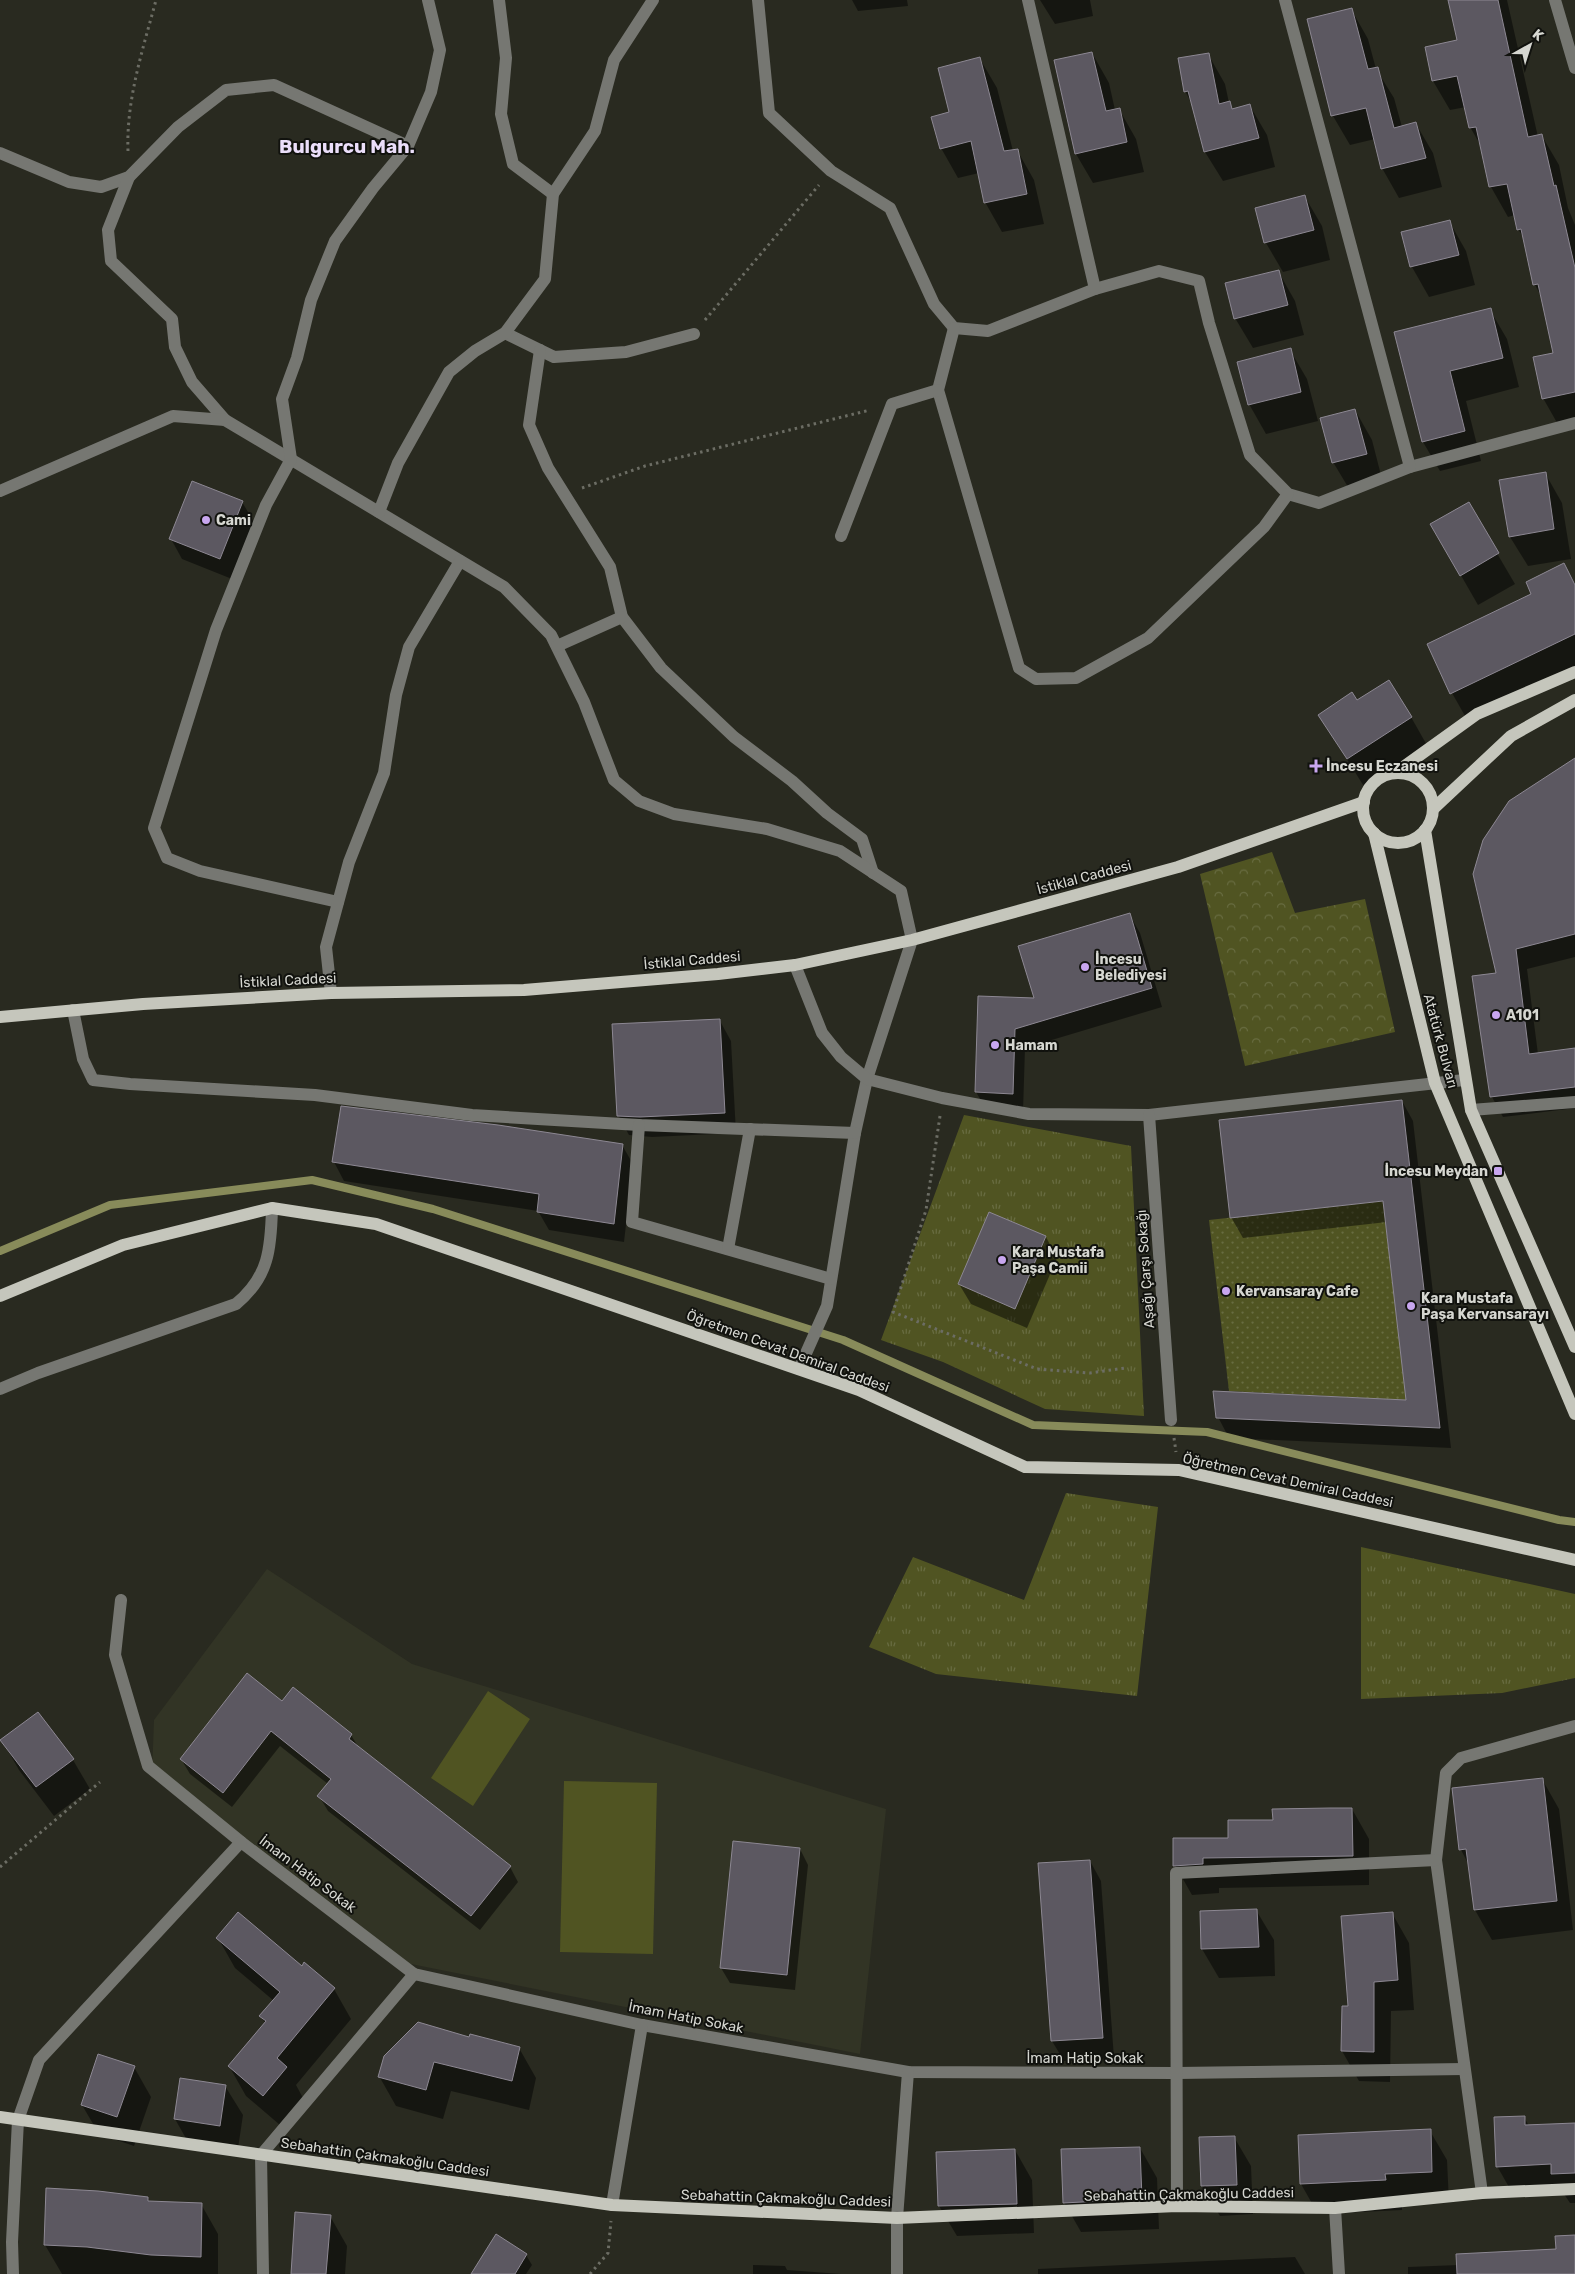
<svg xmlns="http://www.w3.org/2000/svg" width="1575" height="2274" viewBox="0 0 1575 2274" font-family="Rubik,sans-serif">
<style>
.built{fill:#323425}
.grass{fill:url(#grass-dots)}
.forest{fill:url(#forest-crowns)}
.park{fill:url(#park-tufts)}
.pitch{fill:#505422}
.shadow{fill:#0007}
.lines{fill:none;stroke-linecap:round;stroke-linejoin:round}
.stream{stroke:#888b5a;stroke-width:8}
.building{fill:#5c5861;stroke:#8d8893}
.path{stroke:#6c6d64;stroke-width:3;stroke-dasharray:2.5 4;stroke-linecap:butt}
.minor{stroke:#767772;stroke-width:12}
.major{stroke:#c5c6bc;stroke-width:12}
.poi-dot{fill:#c8a6ef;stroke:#11120e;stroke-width:2}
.labels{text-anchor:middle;stroke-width:4;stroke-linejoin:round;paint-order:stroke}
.poi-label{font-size:14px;font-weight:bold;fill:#d6d7d1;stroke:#11120e;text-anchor:start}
.street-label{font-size:14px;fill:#d6d7d1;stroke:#11120e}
.district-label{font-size:19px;font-weight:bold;fill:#ebdefa;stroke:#11120e}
</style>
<defs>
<pattern id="grass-dots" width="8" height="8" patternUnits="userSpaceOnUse" patternTransform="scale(1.25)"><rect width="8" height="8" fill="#505422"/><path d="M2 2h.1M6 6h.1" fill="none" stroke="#686c41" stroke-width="1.8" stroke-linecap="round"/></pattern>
<pattern id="forest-crowns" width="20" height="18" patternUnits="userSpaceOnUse" patternTransform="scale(1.25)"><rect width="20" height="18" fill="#505422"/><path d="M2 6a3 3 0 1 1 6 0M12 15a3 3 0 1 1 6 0" fill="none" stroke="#686c41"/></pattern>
<pattern id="park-tufts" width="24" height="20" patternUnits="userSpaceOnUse" patternTransform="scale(1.25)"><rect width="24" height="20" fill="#505422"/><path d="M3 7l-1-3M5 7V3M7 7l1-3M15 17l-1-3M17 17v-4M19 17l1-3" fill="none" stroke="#686c41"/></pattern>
</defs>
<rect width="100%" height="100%" fill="#292a20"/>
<polygon class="built" points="267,1569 412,1664 886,1809 860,2054 401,1962 152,1775 154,1720"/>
<polygon class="grass" points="1383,1201 1406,1400 1229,1391 1209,1220"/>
<polygon class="forest" points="1272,852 1295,913 1365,899 1395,1032 1245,1066 1200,874"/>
<g class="park">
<polygon points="964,1115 1131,1146 1144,1416 1045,1409 943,1362 881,1340"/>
<polygon points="1066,1493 1158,1507 1137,1696 936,1674 869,1647 913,1557 1024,1600"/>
<polygon points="1361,1547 1575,1594 1575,1678 1502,1693 1361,1699"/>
</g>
<g class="pitch">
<polygon points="488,1691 530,1719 473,1806 431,1778"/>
<polygon points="564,1781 657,1783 653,1954 560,1952"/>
</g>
<g class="shadow">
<polygon points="852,0 907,0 908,6 858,11"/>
<polygon points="1040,0 1090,0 1093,16 1055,24"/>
<polygon points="1449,0 1507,0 1538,137 1542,136 1559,165 1568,208 1575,225 1575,425 1560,428 1543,398 1555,354 1542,298 1535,285 1525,240 1518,229 1515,215 1508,217 1491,187 1481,146 1470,127 1466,107 1450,110 1433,81 1458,41"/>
<polygon points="1351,9 1368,39 1376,69 1394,98 1402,127 1416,124 1433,153 1442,187 1399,198 1382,168 1375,139 1350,145 1333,116 1309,19"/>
<polygon points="1092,53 1109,83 1115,110 1119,109 1136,139 1144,172 1093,183 1076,154"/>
<polygon points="1208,54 1225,84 1229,103 1233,110 1250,106 1267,135 1275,167 1223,181 1205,152 1192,104 1185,91"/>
<polygon points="980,59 997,88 1013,151 1017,150 1034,180 1044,224 1002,232 985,202 979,173 958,178 941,148 951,113"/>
<polygon points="1305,197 1322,226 1330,260 1283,272 1266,243"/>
<polygon points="1449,221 1466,251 1475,285 1429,297 1412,267 1403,233"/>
<polygon points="1278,271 1295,301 1304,335 1253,348 1235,318"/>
<polygon points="1490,310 1507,339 1519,387 1466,401 1481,461 1440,471 1423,442 1396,333"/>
<polygon points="1290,350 1307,379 1318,421 1266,434 1249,404"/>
<polygon points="1355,410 1372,440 1383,483 1351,492 1333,462"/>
<polygon points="1545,473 1562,503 1571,559 1528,566 1510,537"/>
<polygon points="242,502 254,522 232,579 182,559 171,539"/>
<polygon points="1468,504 1515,584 1478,605 1432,525"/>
<polygon points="1564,565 1575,584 1575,672 1469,723 1452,693 1533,595"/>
<polygon points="1357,702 1411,717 1428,747 1365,788 1319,715"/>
<polygon points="1575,760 1575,957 1527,969 1538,1054 1575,1050 1575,1108 1503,1117 1492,1097 1474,977 1497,974"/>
<polygon points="1129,914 1140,933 1162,1007 1025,1048 1023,1112 987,1111 976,1092 979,998 1035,1000"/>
<polygon points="720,1021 731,1041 736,1133 652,1137 629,1135 618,1115"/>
<polygon points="1402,1101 1413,1121 1451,1448 1229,1438 1218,1417 1407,1401 1387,1222 1243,1238 1231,1217"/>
<polygon points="622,1145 633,1164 624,1242 549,1230 538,1211 344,1181 334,1162"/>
<polygon points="989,1214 1046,1237 1057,1258 1027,1328 971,1304 959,1284"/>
<polygon points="282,1703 351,1735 359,1748 510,1867 518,1882 480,1930 328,1811 319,1796 328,1784 280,1746 232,1807 190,1774 181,1759"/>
<polygon points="2,1740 73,1760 90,1789 54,1816 19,1770"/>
<polygon points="1542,1779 1559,1809 1573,1930 1492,1940 1475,1910 1469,1865 1461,1850"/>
<polygon points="1352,1809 1369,1839 1369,1885 1219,1888 1219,1893 1192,1895 1175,1865 1229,1839 1274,1821"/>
<polygon points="800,1849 808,1865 795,1990 730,1983 721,1968"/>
<polygon points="1090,1861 1101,1881 1114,2058 1064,2061 1052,2041 1040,1864"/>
<polygon points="1256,1910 1274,1940 1275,1976 1219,1978 1202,1949"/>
<polygon points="1392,1913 1409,1943 1414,2010 1391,2011 1390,2082 1359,2081 1342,2051 1349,2007"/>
<polygon points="218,1938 302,1967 305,1964 334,1989 351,2019 296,2085 303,2098 280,2125 246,2096 229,2066 265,2023 261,2016 274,2001 235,1968"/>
<polygon points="470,2038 519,2048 536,2078 529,2110 451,2091 443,2119 396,2106 379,2076"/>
<polygon points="134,2067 151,2097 134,2146 99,2134 82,2105"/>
<polygon points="225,2086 243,2115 237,2155 192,2149 175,2119"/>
<polygon points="1524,2117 1529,2126 1575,2124 1575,2203 1570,2203 1564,2194 1514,2196 1497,2166"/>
<polygon points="1430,2131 1447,2160 1449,2202 1402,2204 1402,2210 1318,2214 1301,2184"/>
<polygon points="1234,2137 1251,2166 1253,2214 1220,2216 1202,2186"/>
<polygon points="1140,2148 1157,2178 1159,2229 1081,2232 1064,2202"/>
<polygon points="1015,2150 1032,2180 1034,2233 957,2236 939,2206 937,2153"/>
<polygon points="148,2198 150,2202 201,2204 218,2234 218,2274 62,2274 45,2245"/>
<polygon points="330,2216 347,2246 345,2274 301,2274"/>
<polygon points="496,2236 526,2255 532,2265 526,2274 477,2274"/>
<polygon points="1575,2236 1575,2274 1408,2274 1408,2267 1458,2265 1557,2250"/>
<polygon points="1295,2257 1305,2274 1038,2274 1038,2269"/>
<polygon points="753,2265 785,2266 787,2270 841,2274 753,2274"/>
</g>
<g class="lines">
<polyline class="stream" points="0,1251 110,1205 312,1180 433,1209 843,1340 1033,1425 1207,1432 1559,1520 1575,1522"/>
</g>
<g class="building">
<polygon points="1448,0 1498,0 1528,137 1542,134 1554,186 1556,185 1575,268 1575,392 1542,399 1533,357 1553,353 1538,284 1533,285 1521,229 1517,230 1507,184 1489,187 1476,127 1469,128 1457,76 1432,81 1425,47 1457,40"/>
<polygon points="1352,8 1368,69 1378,67 1394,128 1416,122 1426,158 1381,169 1366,108 1331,116 1307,19"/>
<polygon points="1092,52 1106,111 1120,108 1127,142 1075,154 1054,60"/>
<polygon points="1209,53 1219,104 1230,101 1232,109 1250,104 1259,138 1204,152 1188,91 1184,92 1178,58"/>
<polygon points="980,57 1004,151 1018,149 1027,194 984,203 971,141 940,149 931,117 949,112 938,68"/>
<polygon points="1305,195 1314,230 1264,243 1255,208"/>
<polygon points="1450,220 1459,255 1410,267 1401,232"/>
<polygon points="1279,270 1288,305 1234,319 1225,283"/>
<polygon points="1491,308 1503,358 1450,371 1465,431 1422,442 1394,332"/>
<polygon points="1291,348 1301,392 1248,405 1237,362"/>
<polygon points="1355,409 1367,454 1332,463 1320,418"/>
<polygon points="1546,472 1554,529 1509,537 1499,480"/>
<polygon points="192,481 243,501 220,559 169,539"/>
<polygon points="1469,502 1499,553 1460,576 1430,524"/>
<polygon points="1564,563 1575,585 1575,634 1450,694 1427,644 1531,594 1526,582"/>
<polygon points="1389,680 1412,717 1347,759 1318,715 1352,692 1357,700"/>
<polygon points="1575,758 1575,934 1516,949 1529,1054 1575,1048 1575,1087 1490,1097 1472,976 1496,973 1473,874 1483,840 1509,801"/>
<polygon points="1130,913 1152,988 1015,1029 1013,1094 975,1092 978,996 1034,998 1018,946"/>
<polygon points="720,1019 725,1113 640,1117 617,1116 612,1024"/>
<polygon points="1402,1100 1440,1428 1216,1418 1213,1391 1406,1400 1383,1201 1230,1218 1219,1120"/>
<polygon points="341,1106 498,1125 623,1144 614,1224 537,1212 539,1194 332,1162"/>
<polygon points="989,1212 1046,1236 1015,1309 958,1284"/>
<polygon points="247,1673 282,1701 293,1687 352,1734 349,1739 511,1866 471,1916 317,1796 331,1779 271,1731 223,1793 180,1759"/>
<polygon points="38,1712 74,1759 36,1787 0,1740"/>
<polygon points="1543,1778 1557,1901 1474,1910 1466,1849 1459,1850 1452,1788"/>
<polygon points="1330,1808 1352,1808 1353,1856 1203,1858 1203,1864 1173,1866 1173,1838 1228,1838 1228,1820 1273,1820 1272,1809"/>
<polygon points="733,1841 800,1848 787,1975 720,1968"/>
<polygon points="1090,1860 1103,2038 1051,2041 1038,1863"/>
<polygon points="1257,1909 1259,1947 1201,1949 1200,1911"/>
<polygon points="238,1912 302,1966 304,1962 335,1988 277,2058 287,2067 263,2096 228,2066 266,2021 259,2016 280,1992 216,1938"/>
<polygon points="1393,1912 1398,1980 1374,1982 1374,2052 1341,2051 1342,2006 1348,2006 1341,1916"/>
<polygon points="418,2022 469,2037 470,2034 520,2047 512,2081 434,2062 426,2090 378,2077 384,2056"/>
<polygon points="98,2054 135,2066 117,2117 81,2105"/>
<polygon points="180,2078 226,2085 220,2126 174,2119"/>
<polygon points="1525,2116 1525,2125 1575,2123 1575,2173 1551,2174 1551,2164 1496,2167 1494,2117"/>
<polygon points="1431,2129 1432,2172 1385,2174 1386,2180 1300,2184 1298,2135"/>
<polygon points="1235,2136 1237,2185 1201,2186 1199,2137"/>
<polygon points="1140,2147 1142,2199 1063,2203 1061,2149"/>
<polygon points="1015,2149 1017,2204 938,2206 936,2152"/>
<polygon points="46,2188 98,2191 148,2197 148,2201 202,2203 201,2257 151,2255 87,2247 44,2245"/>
<polygon points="295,2212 331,2215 326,2274 291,2274"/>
<polygon points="496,2234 527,2254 515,2274 471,2274"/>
<polygon points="1575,2235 1575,2274 1457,2274 1456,2254 1556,2249 1555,2236"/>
</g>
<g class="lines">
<g class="path">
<path d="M128,151C126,100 143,49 156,0"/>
<polyline points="705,320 819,185"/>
<polyline points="582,488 645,466 870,410"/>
<polyline points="940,1116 926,1210 893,1312 1037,1369 1090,1373 1125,1368"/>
<polyline points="1174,1438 1176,1452"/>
<polyline points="0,1867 100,1782"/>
<polyline points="590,2274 608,2253 611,2221"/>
</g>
<g class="minor">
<polyline points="499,0 506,58 501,114 513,164 553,194"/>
<polyline points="758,0 769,113 831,171 890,208 934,304 954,328 988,331 1095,289 1159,271 1199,281 1209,323 1250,455 1288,494 1319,503 1410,467 1575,423"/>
<polyline points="1028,0 1095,289"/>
<polyline points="1285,0 1410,467"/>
<polyline points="1555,0 1575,68"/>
<polyline points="0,153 69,182 101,187 129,177 178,127 226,90 274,85 408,146"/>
<polyline points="129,177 108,230 111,261 172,319 175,347 192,382 225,420"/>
<polyline points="954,328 938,390 1019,668 1036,679 1076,678 1148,638 1264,527 1288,494"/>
<polyline points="505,333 554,357 626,352 694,334"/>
<polyline points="540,350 529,425 548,468 610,567 622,617 661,668 734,737 792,781 827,813 862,839 873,873"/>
<polyline points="0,491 173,416 225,420 504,587 551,635 584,702 614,780 639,801 674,814 767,829 840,851 901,891 912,940 867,1079 855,1133 827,1306 799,1369"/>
<polyline points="379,512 398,463 449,372 475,351 505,333 545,279 553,194 595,131 614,60 653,0"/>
<polyline points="841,536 892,404 938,390"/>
<polyline points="557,646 622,617"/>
<polyline points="338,902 200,871 167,858 154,828 216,630 266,505 291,459 282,399 297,358 311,300 335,241 373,188 408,146 431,92 440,50 428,0"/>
<polyline points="795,965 822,1033 841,1057 867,1079 942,1098 1029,1114 1149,1115 1464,1080"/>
<polyline points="331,993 326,947 349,862 384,773 396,695 409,647 460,561"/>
<polyline points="73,1010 83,1059 93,1080 130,1084 315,1095 472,1115 639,1125 855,1133"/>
<polyline points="1471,1110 1575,1102"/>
<polyline points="1149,1115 1171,1420"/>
<polyline points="639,1125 632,1222 831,1279"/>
<polyline points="728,1249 750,1129"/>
<path d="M0,1389L38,1373L236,1304C269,1277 271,1248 272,1208"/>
<polyline points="121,1600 115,1655 148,1766 241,1842 414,1974 642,2025 908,2072 1177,2073 1464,2069"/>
<polyline points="1482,2193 1436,1860 1446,1773 1461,1758 1575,1726"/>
<polyline points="612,2205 642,2025"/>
<polyline points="1177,2206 1176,1873 1436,1860"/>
<polyline points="1335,2208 1339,2274"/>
<polyline points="13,2274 12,2242 18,2120 39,2060 241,1842"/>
<polyline points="263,2274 261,2155 414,1974"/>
<polyline points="897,2274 897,2218 908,2072"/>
</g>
<g class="major">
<polyline points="1395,773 1477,714 1575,672"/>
<circle cx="1398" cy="808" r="35"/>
<polyline points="1433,809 1511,736 1575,700"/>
<polyline points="1425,830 1471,1110 1575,1347"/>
<polyline points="1374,833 1435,1083 1575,1414"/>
<polyline points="0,1017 143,1004 331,993 524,990 718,974 795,965 912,940 1178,867 1364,802"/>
<polyline points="0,1296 123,1245 272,1208 376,1224 859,1390 1025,1467 1179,1470 1575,1560"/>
<polyline points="0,2117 612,2205 897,2218 1177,2206 1335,2208 1482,2193 1575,2189"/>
</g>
</g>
<g class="poi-dot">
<circle cx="206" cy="520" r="5"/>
<path d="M1313.5 758.5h5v5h5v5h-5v5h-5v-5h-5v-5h5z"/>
<circle cx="1085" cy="967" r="5"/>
<circle cx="1496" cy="1015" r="5"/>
<circle cx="995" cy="1045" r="5"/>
<rect x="1493" y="1166" width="10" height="10" rx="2.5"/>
<circle cx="1002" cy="1260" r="5"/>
<circle cx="1226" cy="1291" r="5"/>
<circle cx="1411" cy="1306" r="5"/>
</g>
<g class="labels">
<g class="poi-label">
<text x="216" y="525">Cami</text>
<text x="1326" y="771">İncesu Eczanesi</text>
<text x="1095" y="964">İncesu<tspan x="1095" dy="16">Belediyesi</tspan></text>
<text x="1506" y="1020">A101</text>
<text x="1005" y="1050">Hamam</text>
<text x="1488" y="1176" text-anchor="end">İncesu Meydan</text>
<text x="1012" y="1257">Kara Mustafa<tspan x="1012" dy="16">Paşa Camii</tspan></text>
<text x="1236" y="1296">Kervansaray Cafe</text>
<text x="1421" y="1303">Kara Mustafa<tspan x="1421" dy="16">Paşa Kervansarayı</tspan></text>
</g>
<g class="street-label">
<text transform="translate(1084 877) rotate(-15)" y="5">İstiklal Caddesi</text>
<text transform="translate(692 960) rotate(-5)" y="5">İstiklal Caddesi</text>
<text transform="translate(288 980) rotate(-3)" y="5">İstiklal Caddesi</text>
<text transform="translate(1441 1041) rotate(75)" y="5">Atatürk Bulvarı</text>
<text transform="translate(1145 1269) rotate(-94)" y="5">Aşağı Çarşı Sokağı</text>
<text transform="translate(788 1351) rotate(20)" y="5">Öğretmen Cevat Demiral Caddesi</text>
<text transform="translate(1288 1480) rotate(12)" y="5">Öğretmen Cevat Demiral Caddesi</text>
<text transform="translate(308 1874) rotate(37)" y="5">İmam Hatip Sokak</text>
<text transform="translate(686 2017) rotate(11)" y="5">İmam Hatip Sokak</text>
<text x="1085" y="2063">İmam Hatip Sokak</text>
<text transform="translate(385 2157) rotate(8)" y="5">Sebahattin Çakmakoğlu Caddesi</text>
<text transform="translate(1189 2194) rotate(-1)" y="5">Sebahattin Çakmakoğlu Caddesi</text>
<text transform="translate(786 2198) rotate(2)" y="5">Sebahattin Çakmakoğlu Caddesi</text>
</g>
<g class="district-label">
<text x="347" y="153">Bulgurcu Mah.</text>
</g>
</g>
<g transform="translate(1530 45) rotate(39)" stroke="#11120e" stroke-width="4" paint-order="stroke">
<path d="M0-4L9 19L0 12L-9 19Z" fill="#d6d7d1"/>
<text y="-8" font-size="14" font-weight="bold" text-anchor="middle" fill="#d6d7d1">K</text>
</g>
</svg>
